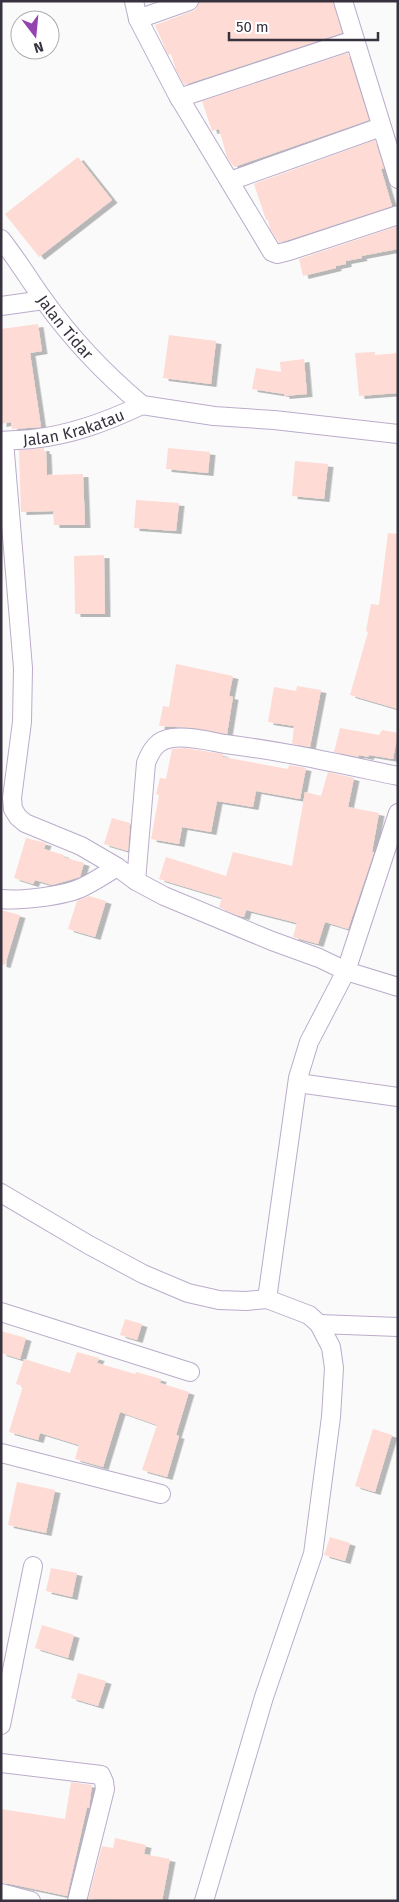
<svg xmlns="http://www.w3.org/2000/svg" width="399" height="1902" viewBox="0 0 399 1902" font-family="'Fira Sans',sans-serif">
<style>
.building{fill:#fedbd4;filter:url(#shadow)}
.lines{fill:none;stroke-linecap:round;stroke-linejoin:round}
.minor-casing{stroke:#baacca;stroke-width:20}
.minor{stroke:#fff;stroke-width:18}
.labels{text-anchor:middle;stroke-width:5;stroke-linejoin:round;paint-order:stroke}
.street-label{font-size:16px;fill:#37323e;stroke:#fff}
</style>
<defs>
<filter id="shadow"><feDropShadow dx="5.5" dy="3" stdDeviation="0" flood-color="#0004"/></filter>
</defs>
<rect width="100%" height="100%" fill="#fafafa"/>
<g class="building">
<polygon points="199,1 333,1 342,33 184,85 176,70 171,54 168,55 155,25 193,11 197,8"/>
<polygon points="348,53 369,120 234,167 227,157 219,129 212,131 202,101"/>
<polygon points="375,140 384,168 381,169 392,206 279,243 270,229 268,220 266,220 254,184"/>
<polygon points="78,157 112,200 39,257 5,214"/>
<polygon points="398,226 398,249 361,256 362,258 346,261 346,264 336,266 336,268 303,276 299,259"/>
<polygon points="38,324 42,351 30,353 41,427 12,429 11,422 1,424 1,329"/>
<polygon points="169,335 216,341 211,384 163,378"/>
<polygon points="375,352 375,355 398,353 398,393 359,396 355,353"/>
<polygon points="304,359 307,394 284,396 284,394 252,389 256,368 281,372 280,362"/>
<polygon points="44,448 44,451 46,451 47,475 83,474 85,525 54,525 53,511 21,512 19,450"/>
<polygon points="168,448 210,452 208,473 166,469"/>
<polygon points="295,461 328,464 324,499 292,496"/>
<polygon points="136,500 179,503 176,531 134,528"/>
<polygon points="388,533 398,534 398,709 350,695 368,632 366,631 371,604 379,605"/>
<polygon points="104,555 105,614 75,614 74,556"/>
<polygon points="176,664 233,676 229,696 233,697 227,734 193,728 159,726 163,706 169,707"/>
<polygon points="297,686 321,690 310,747 292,744 294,726 268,722 274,687 296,691"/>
<polygon points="340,728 379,735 382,730 398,733 393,759 369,755 368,757 359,755 358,757 334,752"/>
<polygon points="185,748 223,754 223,757 288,769 289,765 306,768 300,799 256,791 253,807 217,801 211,832 182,827 179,844 151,839 159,795 156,794 160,778 166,779 172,749"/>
<polygon points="328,772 354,778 348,807 379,813 372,852 374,852 348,929 325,922 318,944 293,937 297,923 246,910 244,917 236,915 219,907 222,898 159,879 166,857 226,876 233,852 292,866 305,792 321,796"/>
<polygon points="112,818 130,823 128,851 104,844"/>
<polygon points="26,838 46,843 44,849 64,855 63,857 84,863 80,877 52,885 35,880 33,884 14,878"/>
<polygon points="89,896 106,901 95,937 68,929 77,901"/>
<polygon points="1,910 20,915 5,965 1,964"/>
<polygon points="125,1319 142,1324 137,1340 120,1335"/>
<polygon points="1,1331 26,1338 20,1359 1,1353"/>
<polygon points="77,1352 99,1358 97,1363 135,1374 136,1372 161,1379 160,1383 189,1392 176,1435 179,1436 167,1477 142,1470 157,1425 120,1412 103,1467 75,1459 79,1445 40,1433 38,1440 9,1432 23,1386 16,1384 24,1359 70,1373"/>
<polygon points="373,1429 392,1435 375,1492 355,1486"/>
<polygon points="17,1482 55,1490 46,1533 8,1525"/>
<polygon points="330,1537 350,1543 345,1561 324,1555"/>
<polygon points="51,1568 77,1573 72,1597 46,1591"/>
<polygon points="42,1625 74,1635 68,1658 35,1648"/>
<polygon points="78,1673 106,1681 98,1706 71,1698"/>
<polygon points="71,1782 92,1785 89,1808 87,1807 67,1896 1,1882 1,1809 65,1819"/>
<polygon points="115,1838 146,1845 144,1854 170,1859 162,1901 88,1899 102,1846 113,1848"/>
</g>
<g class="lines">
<g class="minor-casing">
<g id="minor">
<polyline points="134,1 138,19 177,94 272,252 277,254 289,251 398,215"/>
<polyline points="343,1 398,179"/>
<polyline points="138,19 189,1"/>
<polyline points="179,98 354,40"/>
<polyline points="230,181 381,127"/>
<path id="s1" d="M1,239C16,258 29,279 43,299C71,338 105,374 142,405"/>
<polyline points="1,306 44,300"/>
<polyline points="142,405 214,416 274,420 398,434"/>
<path id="s2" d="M1,441C11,440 22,440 32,439C71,435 106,422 142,405"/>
<polyline points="4,441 23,668 22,722 12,798 13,809 18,817 25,823 81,846 117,867 136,881 164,896 272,941 319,958 346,971 398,987"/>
<path d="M136,881L146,763C151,750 157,740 172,738C189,736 209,741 225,744C283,751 340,764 398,776"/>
<path d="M1,899C21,901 65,896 83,887C95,881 106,874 117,867"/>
<polyline points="298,1083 398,1097"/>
<polyline points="1,1193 89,1245 143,1274 188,1293 219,1300 246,1301 267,1299 309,1315 319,1324 331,1347 334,1368 331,1417 313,1554 264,1697 204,1901"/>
<polyline points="267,1299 298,1078 309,1042 346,971 398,813"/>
<polyline points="1,1312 190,1372"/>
<polyline points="319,1324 398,1327"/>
<polyline points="1,1453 161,1494"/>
<polyline points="1,1725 33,1566"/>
<polyline points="1,1763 101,1775 104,1782 105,1789 77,1901"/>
<polyline points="1,1893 31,1901"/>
</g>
</g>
<use href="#minor" class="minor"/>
</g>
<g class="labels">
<g class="street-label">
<text dy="6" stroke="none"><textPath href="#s1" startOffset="109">Jalan Tidar</textPath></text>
<text dy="6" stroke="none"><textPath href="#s2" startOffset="74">Jalan Krakatau</textPath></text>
</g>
</g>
<rect width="399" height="1902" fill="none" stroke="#37323e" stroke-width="5"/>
<g transform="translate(35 35) rotate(164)"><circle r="24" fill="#ffffff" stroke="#afadb2"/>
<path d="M0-4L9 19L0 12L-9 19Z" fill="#9542b1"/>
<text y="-8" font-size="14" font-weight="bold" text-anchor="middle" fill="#37323e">N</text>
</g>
<path d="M229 32v8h149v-8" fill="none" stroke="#37323e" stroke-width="2.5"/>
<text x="236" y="32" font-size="15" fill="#37323e" stroke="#ffffff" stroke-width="4" paint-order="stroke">50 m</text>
</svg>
